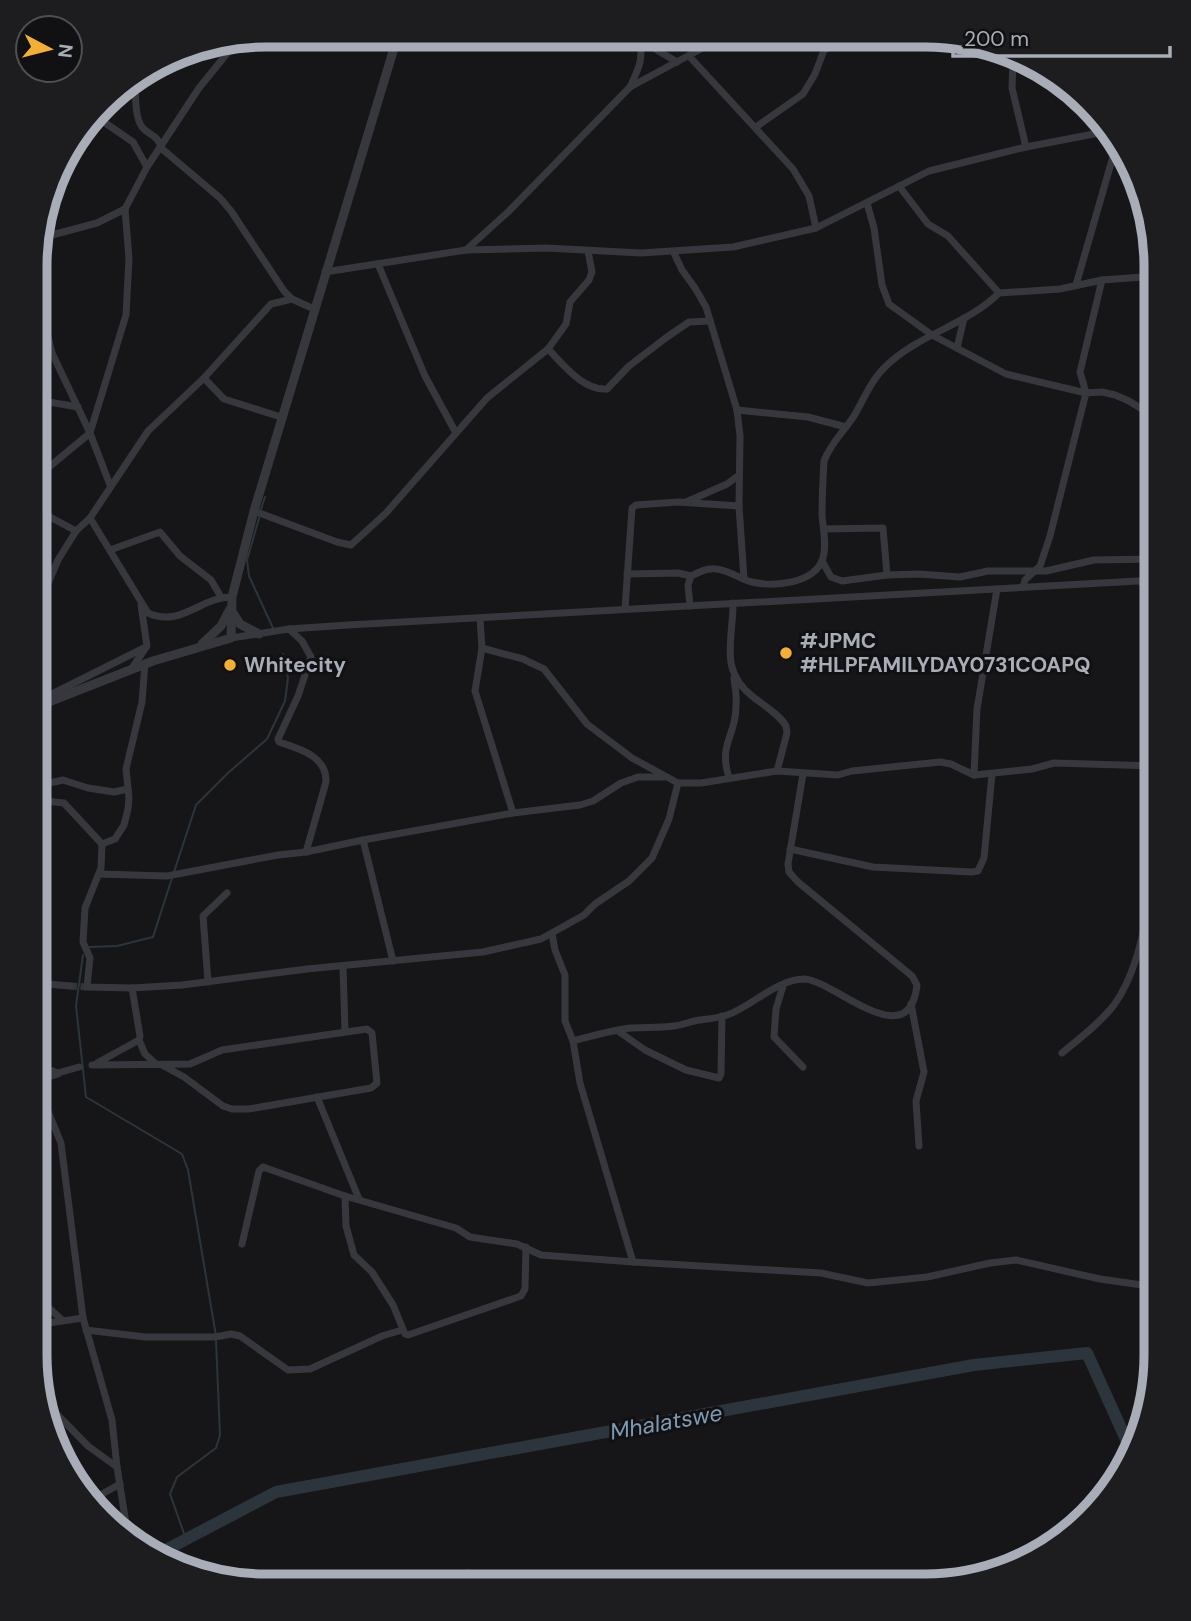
<svg xmlns="http://www.w3.org/2000/svg" width="1191" height="1621" viewBox="0 0 1191 1621" font-family="'DM Sans',sans-serif">
<style>
.lines{fill:none;stroke-linecap:round;stroke-linejoin:round}
.stream{stroke:#2c353c;stroke-width:2}
.river{stroke:#2c353c;stroke-width:12}
.minor-tunnel{stroke:#333438;stroke-width:7;stroke-dasharray:7 3.5;stroke-linecap:butt}
.minor{stroke:#37383d;stroke-width:7}
.tertiary{stroke:#37383d;stroke-width:9}
.poi-dot{fill:#f2b134;stroke:#111113;stroke-width:2.5}
.labels{text-anchor:middle;stroke-width:6;stroke-linejoin:round;paint-order:stroke}
.poi-label{font-size:21px;font-weight:bold;fill:#a8adb8;stroke:#111113;text-anchor:start}
.water-label{font-size:23px;font-style:italic;fill:#7f9bb3;stroke:#111113}
.rim{fill:none;stroke:#a8adb8;stroke-width:9}
</style>
<rect width="100%" height="100%" fill="#161618"/>
<g class="lines">
<g class="stream">
<polyline points="261,509 265,497"/>
<polyline points="260,515 247,560 249,576 273,628"/>
<polyline points="174,872 196,805 228,773 267,739 285,701 288,678 283,654"/>
<polyline points="90,947 117,946 153,937 172,878"/>
<polyline points="83,955 76,1006 86,1097 182,1154 188,1170 216,1336"/>
<polyline points="186,1539 170,1494 177,1477 216,1448 220,1435 216,1341"/>
</g>
<polyline class="river" points="158,1554 276,1492 974,1365 1087,1353 1129,1446"/>
<polyline class="minor-tunnel" points="70,986 87,987"/>
<g class="minor">
<polyline points="637,38 677,62"/>
<polyline points="689,56 793,169 809,196 816,228"/>
<polyline points="1013,59 1012,88 1026,147"/>
<path d="M135,80C136,93 134,116 142,127C149,136 158,134 161,148L220,198L231,211L284,291L292,299L314,309"/>
<path d="M630,87C639,68 645,56 638,36"/>
<polyline points="95,116 133,142 147,167"/>
<polyline points="756,127 803,94 815,74 824,50 836,45 852,44 855,37"/>
<polyline points="899,186 928,224 948,236 999,293 1060,289 1102,280 1156,276"/>
<polyline points="867,203 874,228 882,285 889,304 932,335 1006,374 1086,393 1102,392 1115,395 1129,401 1156,418"/>
<polyline points="37,239 97,223 125,209 147,167 199,88 238,40"/>
<polyline points="466,250 509,211 630,87 725,36"/>
<polyline points="674,253 682,270 695,288 706,307 737,410 740,436 739,506 744,579"/>
<polyline points="378,264 425,376 456,433"/>
<polyline points="325,272 466,250 546,248 641,253 733,247 816,228 929,171 1026,147 1104,132"/>
<polyline points="1076,285 1116,146"/>
<polyline points="37,292 52,353 90,433 110,485"/>
<polyline points="957,348 964,318"/>
<path d="M548,349C563,364 583,391 607,389L629,366L667,337L689,322L710,321"/>
<polyline points="204,378 224,399 281,417"/>
<polyline points="37,400 78,407"/>
<polyline points="737,410 808,417 846,427"/>
<polyline points="37,477 90,433 126,315 129,259 125,209"/>
<polyline points="686,502 727,484 738,476"/>
<polyline points="37,510 76,531 90,518 148,431 204,378 271,304 292,299"/>
<polyline points="254,511 337,542 351,545 386,513 487,398 548,349 566,324 570,302 589,280 592,272 588,251"/>
<path d="M90,518L148,613C181,628 200,597 232,597"/>
<polyline points="824,529 883,528 887,575"/>
<polyline points="110,550 160,532 180,556 211,580 221,597"/>
<polyline points="822,561 831,577 842,581 887,575 919,574 960,577 988,571 1046,571 1094,560 1156,559"/>
<polyline points="627,574 678,573 691,576"/>
<polyline points="1141,581 1156,614"/>
<polyline points="1023,587 1025,580 1040,566 1050,536 1086,393 1080,372 1102,280"/>
<path d="M733,603C733,641 719,670 752,696C763,705 779,714 786,726L787,733L777,771"/>
<path d="M690,606L688,585L691,576C699,572 707,568 716,569C729,570 740,579 752,582C774,587 815,584 823,558C827,544 823,529 822,515C822,497 823,479 824,461C830,444 844,431 854,416C864,399 871,380 886,366C919,334 967,325 999,293"/>
<polyline points="625,609 632,508 636,505 678,502 739,506"/>
<polyline points="36,611 58,560 76,531"/>
<polyline points="480,618 482,648 475,691 513,813"/>
<path d="M289,629L302,641L311,657L298,696L278,739L279,742C300,749 327,756 326,782L306,852"/>
<polyline points="231,638 289,629 348,625 1156,580"/>
<polyline points="482,648 523,659 544,669 587,724 632,758 678,783 701,783 777,771 838,775 852,771 940,762 951,764 974,775 1032,769 1054,763 1156,766"/>
<polyline points="132,668 147,646 141,605"/>
<polyline points="36,702 146,647"/>
<polyline points="974,775 977,709 997,589"/>
<path d="M729,778C718,743 736,737 736,706C737,697 735,687 734,678"/>
<polyline points="36,786 63,780 88,788 114,792 128,789"/>
<polyline points="36,800 64,803 102,844 101,868 85,908 83,942 90,958 87,987 132,988 182,985 307,969 483,952 541,939 584,915 595,904 629,881 652,858 669,819 678,783"/>
<polyline points="363,840 393,961"/>
<polyline points="102,844 115,839 124,825 128,809 129,798 126,769 142,702 145,663"/>
<polyline points="790,849 873,867 971,872 978,871 984,858 992,774"/>
<polyline points="99,874 167,876 278,855 306,852 363,840 513,813 580,805 593,801 621,783 638,777 664,777"/>
<polyline points="552,934 555,950 565,975 565,1021 573,1041 580,1083 633,1262 821,1273 868,1283 927,1277 990,1263 1016,1260 1100,1279 1156,1287"/>
<polyline points="343,966 345,1031"/>
<polyline points="208,982 203,916 227,893"/>
<polyline points="36,983 70,986"/>
<polyline points="783,986 776,1009 774,1037 803,1067"/>
<polyline points="911,1004 924,1072 916,1101 919,1146"/>
<polyline points="618,1031 645,1050 686,1070 719,1078 721,1074 722,1016"/>
<polyline points="139,1040 145,1054 156,1064"/>
<path d="M573,1041C592,1036 612,1030 631,1028C645,1027 660,1028 674,1026C683,1025 691,1021 700,1020C709,1019 718,1018 727,1015C751,1007 777,979 804,979C834,980 909,1057 917,985L912,976L798,882L789,872L788,864L803,774"/>
<path d="M1062,1053C1080,1038 1100,1023 1114,1005C1140,969 1145,918 1156,876"/>
<polyline points="97,1063 139,1040 140,1036 132,988"/>
<polyline points="36,1065 58,1073 79,1067"/>
<polyline points="92,1065 190,1064 222,1050 367,1029 372,1033 377,1083 371,1088 249,1109 232,1109 223,1106 184,1077 162,1065"/>
<polyline points="36,1081 58,1074"/>
<polyline points="36,1082 61,1143 83,1318 112,1420 117,1467 128,1536"/>
<polyline points="317,1097 359,1199"/>
<polyline points="345,1196 346,1226 354,1255 372,1272 393,1305 405,1334 408,1335 521,1296 525,1289 526,1247"/>
<polyline points="242,1244 259,1171 263,1167 345,1196 456,1228 470,1237 517,1244 541,1255 633,1262"/>
<polyline points="35,1295 62,1320"/>
<polyline points="35,1325 83,1318"/>
<polyline points="86,1330 145,1337 215,1337 231,1334 240,1336 288,1370 310,1369 382,1336 402,1330"/>
<polyline points="47,1404 88,1446 117,1467"/>
<polyline points="95,1498 120,1484"/>
<polyline points="397,1585 468,1573"/>
</g>
<g class="tertiary">
<polyline points="233,613 240,624 259,634"/>
<polyline points="202,644 221,626 230,609"/>
<polyline points="36,707 153,661 231,638 232,597 254,511 398,35"/>
</g>
</g>
<g class="poi-dot">
<circle cx="786" cy="653" r="7"/>
<circle cx="230" cy="665" r="7"/>
</g>
<g class="labels">
<g class="poi-label">
<text x="800" y="648">#JPMC<tspan x="800" dy="24">#HLPFAMILYDAY0731COAPQ</tspan></text>
<text x="244" y="672">Whitecity</text>
</g>
<g class="water-label">
<text transform="translate(666 1422) rotate(-10)" y="8">Mhalatswe</text>
</g>
</g>
<path d="M0 0H1191V1621H0ZM266 47H925A219 219 0 0 1 1144 266V1355A219 219 0 0 1 925 1574H266A219 219 0 0 1 47 1355V266A219 219 0 0 1 266 47Z" fill="#1d1d20" fill-rule="evenodd"/>
<path class="rim" d="M266 47H925A219 219 0 0 1 1144 266V1355A219 219 0 0 1 925 1574H266A219 219 0 0 1 47 1355V266A219 219 0 0 1 266 47Z"/>
<g transform="translate(49 49) rotate(97)"><circle r="33" fill="#111113" stroke="#4d4f55" stroke-width="2"/>
<path d="M0-5L12 26L0 18L-12 26Z" fill="#f2b134"/>
<text y="-10" font-size="19" font-weight="bold" text-anchor="middle" fill="#a8adb8">N</text>
</g>
<path d="M953 46v10h217v-10" fill="none" stroke="#a8adb8" stroke-width="3.5"/>
<text x="964" y="46" font-size="21" fill="#a8adb8" stroke="#111113" stroke-width="5" paint-order="stroke">200 m</text>
</svg>
